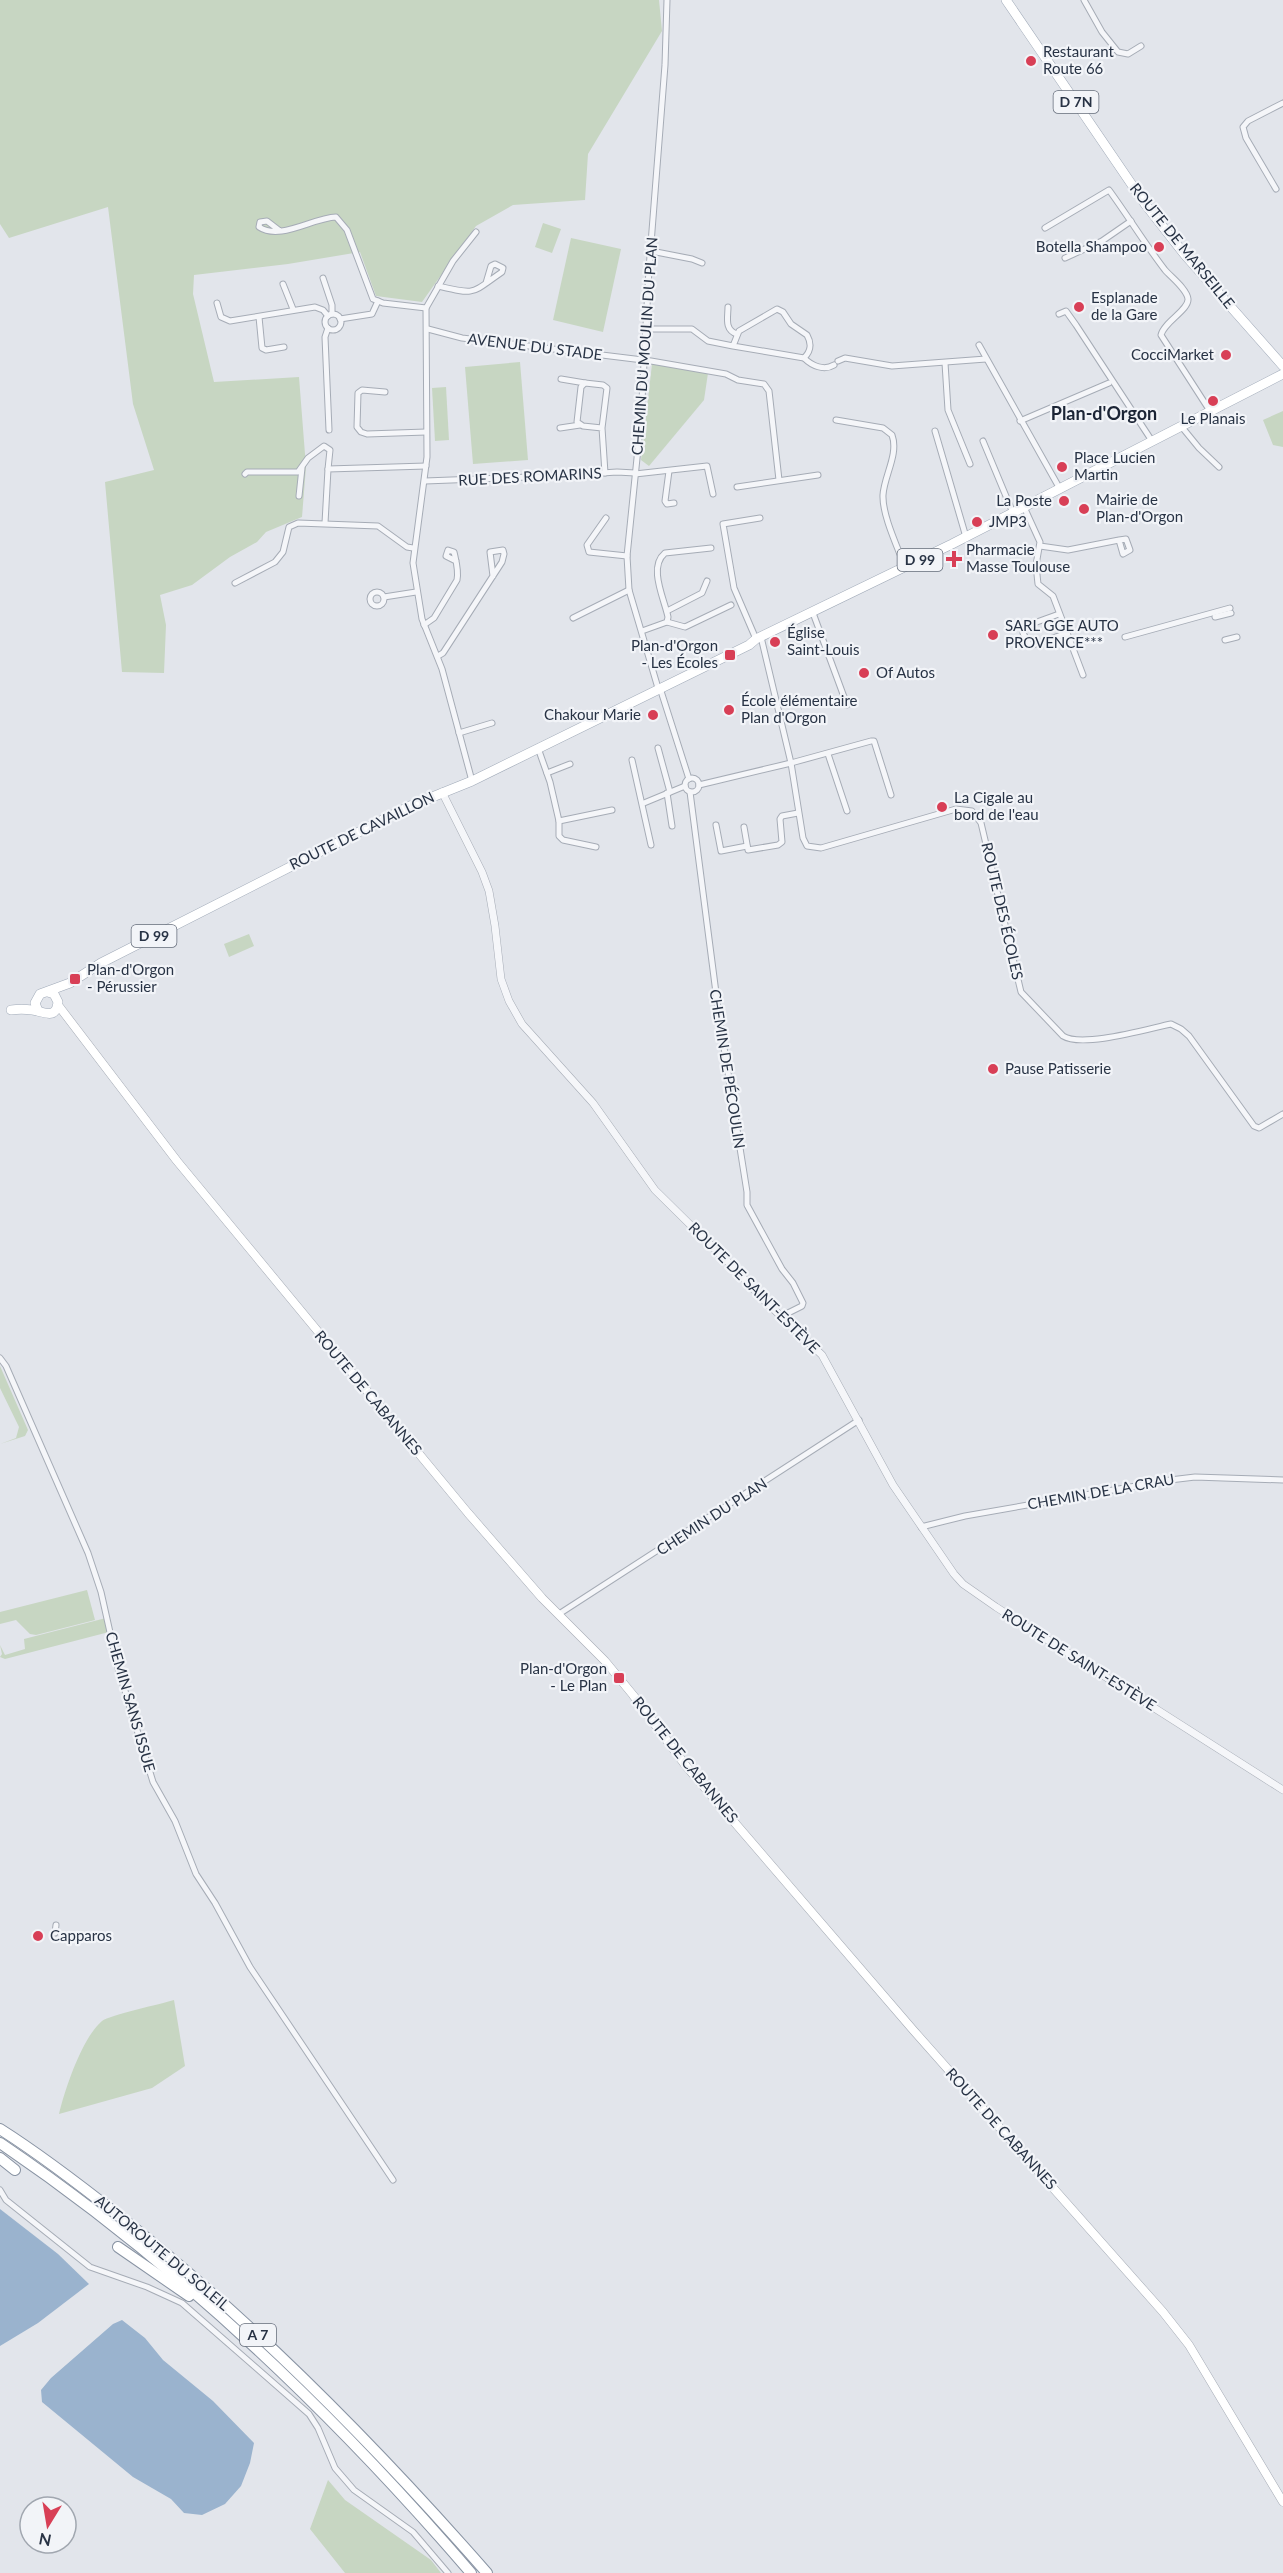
<svg xmlns="http://www.w3.org/2000/svg" width="1283" height="2573" viewBox="0 0 1283 2573" font-family="Lato,sans-serif">
<style>
.green{fill:#c7d6c2}
.water{fill:#9ab3ce}
.lines{fill:none;stroke-linecap:round;stroke-linejoin:round}
.minor-casing{stroke:#a6acb6;stroke-width:7}
.tertiary-casing{stroke:#a6acb6;stroke-width:8}
.secondary-casing{stroke:#a6acb6;stroke-width:9}
.primary-casing{stroke:#a0aab8;stroke-width:10}
.motorway-casing{stroke:#8893a3;stroke-width:12}
.minor{stroke:#f5f6f9;stroke-width:5}
.tertiary{stroke:#f5f6f9;stroke-width:7}
.secondary{stroke:#fff;stroke-width:8}
.primary{stroke:#fff;stroke-width:9}
.motorway{stroke:#fff;stroke-width:10}
.poi-dot{fill:#d83f56;stroke:#f2f4f8;stroke-width:2}
.labels{text-anchor:middle;stroke-width:4.5;stroke-linejoin:round;paint-order:stroke}
.shield{fill:#f2f4f8;stroke:#656d7b;stroke-width:1.5}
.shield-label{font-size:14px;font-weight:bold;fill:#283345}
.poi-label{font-size:15px;fill:#283345;stroke:#f2f4f8;text-anchor:start}
.street-label{font-size:15px;fill:#283345;stroke:#f2f4f8}
.quarter-label{font-size:18px;font-weight:bold;fill:#1b2435;stroke:#f2f4f8}
</style>
<rect width="100%" height="100%" fill="#e2e5eb"/>
<g class="green">
<polygon points="0,0 659,0 662,31 588,154 585,200 513,205 476,226 422,302 376,296 360,252 288,264 194,275 193,294 214,382 299,377 306,467 302,517 266,532 257,542 230,557 192,585 160,595 166,625 164,673 122,672 105,482 154,470 133,404 108,207 9,238 0,224"/>
<polygon points="543,223 561,229 552,253 535,247"/>
<polygon points="571,238 621,249 603,332 553,320"/>
<polygon points="520,362 528,460 473,464 465,367"/>
<polygon points="652,364 708,373 704,400 649,466 641,460"/>
<polygon points="446,387 449,440 435,441 432,388"/>
<polygon points="1283,411 1283,447 1273,445 1263,420"/>
<polygon points="249,934 254,946 229,957 224,944"/>
<polygon points="0,1366 28,1430 25,1436 0,1444 16,1438 19,1427 0,1388"/>
<polygon points="87,1590 95,1620 36,1635 30,1634 16,1620 0,1624 0,1612"/>
<polygon points="106,1618 109,1632 5,1659 0,1657 2,1654 0,1645 5,1655 25,1649 24,1639"/>
<path d="M174,2000L185,2066L152,2088L59,2114C65,2089 82,2038 102,2021C110,2015 161,2004 174,2000Z"/>
<polygon points="328,2480 345,2500 431,2560 441,2573 345,2573 310,2529"/>
</g>
<g class="water">
<polygon points="0,2209 58,2254 89,2284 38,2323 0,2346"/>
<polygon points="122,2320 145,2338 163,2360 213,2401 254,2443 250,2463 241,2486 225,2504 202,2515 184,2513 171,2499 133,2477 42,2402 41,2390 51,2378 113,2324"/>
</g>
<g class="lines">
<g class="minor-casing">
<g id="minor">
<polyline points="1084,0 1102,32 1118,52 1128,54 1141,46"/>
<polyline points="1276,189 1246,138 1243,127 1248,121 1283,103"/>
<path d="M1045,228L1109,190C1128,216 1145,244 1165,270C1171,277 1187,289 1188,299C1189,310 1164,322 1161,335L1210,411"/>
<path d="M280,231L267,221L260,222L259,227C280,241 312,218 336,217L347,230L373,299L383,303L426,308"/>
<polyline points="651,251 692,259 702,263"/>
<polyline points="1065,258 1102,241 1131,221"/>
<polyline points="323,278 332,305 332,314"/>
<polyline points="283,284 293,309"/>
<path d="M438,286C477,295 470,294 502,272L503,268L495,264L491,266L486,283"/>
<polyline points="217,303 221,317 230,321 315,307 323,310 328,316"/>
<path d="M728,307C728,317 724,330 737,334"/>
<polyline points="1059,314 1066,311 1076,325 1152,441"/>
<circle cx="333" cy="322" r="8"/>
<polyline points="259,317 262,348 266,350 284,347"/>
<polyline points="340,319 372,314 378,301"/>
<polyline points="328,328 325,337 329,430"/>
<polyline points="428,329 462,338 651,361 726,374 738,380 764,384 769,391 779,480"/>
<path d="M645,329H692L708,341L733,346L739,331L777,309L783,312L791,324L807,335C812,344 811,351 804,358L733,346"/>
<polyline points="979,345 1060,489"/>
<path d="M804,358C812,366 824,371 834,365"/>
<polyline points="838,361 845,358 892,366 986,359"/>
<polyline points="945,363 948,410 970,464"/>
<polyline points="561,379 585,383"/>
<polyline points="385,392 362,390 358,393 357,427 361,432 367,434 426,432"/>
<path d="M836,420L883,428L892,435C899,454 884,476 883,495C882,515 898,548 905,567"/>
<polyline points="1020,421 1109,383"/>
<polyline points="1181,426 1199,448 1219,467"/>
<polyline points="560,428 580,425"/>
<polyline points="602,428 583,426 577,422 581,387 585,383 603,385 607,388 602,428 605,473"/>
<polyline points="935,431 966,537"/>
<polyline points="983,441 1013,513"/>
<polyline points="669,471 665,501 667,504 674,503"/>
<polyline points="245,474 247,472 298,472 308,458 324,446 330,450 328,469"/>
<polyline points="635,474 707,466 713,494"/>
<polyline points="425,481 557,476 617,472 635,473"/>
<polyline points="737,487 818,475"/>
<polyline points="299,496 302,468"/>
<polyline points="1024,507 1040,542 1036,565 1038,584 1053,596 1083,675"/>
<polyline points="606,518 587,545 589,552 627,556"/>
<polyline points="325,523 328,469 426,466"/>
<polyline points="1040,546 1068,550 1119,540 1126,539 1130,550 1123,554 1119,540"/>
<polyline points="235,583 275,562 283,552 289,527 298,523 378,526 407,547 413,548"/>
<circle cx="377" cy="599" r="7"/>
<polyline points="384,597 416,592"/>
<polyline points="667,611 702,593 707,581"/>
<polyline points="813,613 847,705"/>
<polyline points="1059,614 1023,627 1023,633 1030,646 1067,633"/>
<polyline points="1215,617 1231,613"/>
<polyline points="573,618 629,590"/>
<polyline points="667,622 685,627 731,605"/>
<path d="M424,625L434,618L457,580C459,571 456,561 454,552L448,550L446,556L456,561"/>
<path d="M642,631L667,622L668,617C664,598 648,567 665,553L711,548"/>
<path d="M761,637L791,763L803,838L807,846L821,848L956,809L972,811L981,823L1021,992L1063,1036C1082,1048 1147,1029 1171,1024L1181,1029L1189,1036L1254,1126L1259,1128L1283,1114"/>
<polyline points="1125,637 1230,608"/>
<polyline points="756,639 734,588 723,524 760,518"/>
<polyline points="1225,640 1237,637"/>
<polyline points="438,656 443,653 502,562 504,554 503,550 490,552 493,576"/>
<polyline points="658,688 629,590 627,556 641,419 649,269 665,65 667,0"/>
<polyline points="660,688 689,779"/>
<polyline points="459,733 492,723"/>
<polyline points="538,748 550,782 559,821 612,810"/>
<polyline points="658,748 670,792"/>
<polyline points="828,754 847,811"/>
<polyline points="632,760 651,845"/>
<polyline points="547,773 570,764"/>
<circle cx="692" cy="785" r="7"/>
<polyline points="472,781 442,669 422,619 413,563 427,457 426,308 453,261 476,232"/>
<polyline points="699,785 791,763 871,741 874,741 891,795"/>
<polyline points="690,792 719,1016 747,1192 747,1205 782,1269 793,1283 803,1303 802,1306 780,1317"/>
<polyline points="667,793 672,826"/>
<polyline points="644,803 685,786"/>
<polyline points="559,821 559,836 563,840 596,847"/>
<polyline points="716,825 721,851 747,846"/>
<polyline points="744,827 748,850 778,845 782,842 780,819 782,816 798,813"/>
<polyline points="0,1358 6,1366 88,1553 101,1592 118,1668 153,1782 175,1821 196,1874 215,1903 250,1967 393,2180"/>
<polyline points="921,1527 965,1516 1170,1480 1195,1477 1283,1480"/>
<polyline points="559,1614 859,1420"/>
<polyline points="55,1933 56,1925"/>
<polyline points="0,2190 6,2200 90,2267 147,2287 182,2303 309,2414 318,2428 335,2468 354,2490 413,2532 448,2573"/>
</g>
</g>
<g class="tertiary-casing">
<polyline id="tertiary" points="442,792 482,872 489,891 495,926 501,979 509,1001 522,1024 593,1103 655,1190 728,1262 765,1301 822,1355 893,1485 954,1574 963,1584 996,1607 1283,1790"/>
</g>
<g class="secondary-casing">
<polyline id="secondary" points="58,1005 177,1161 468,1513 542,1598 605,1661 633,1695 686,1766 914,2031 1163,2312 1189,2345 1283,2502"/>
</g>
<g class="primary-casing">
<g id="primary">
<polyline points="1006,0 1145,204 1185,255 1283,366"/>
<path d="M11,1010C18,1009 25,1009 32,1010C43,1011 56,1021 58,1002L54,994L48,992"/>
<polyline points="38,1011 35,1003 40,994 70,983 101,963 410,806 472,781 749,645 756,639 952,544 1283,374"/>
</g>
</g>
<g class="motorway-casing">
<g id="motorway">
<path d="M0,2129C41,2155 80,2185 118,2215C253,2321 374,2444 487,2573"/>
<path d="M0,2143C177,2263 332,2411 471,2573"/>
<polyline points="0,2158 15,2170"/>
<polyline points="118,2247 189,2296"/>
</g>
</g>
<use href="#minor" class="minor"/>
<use href="#tertiary" class="tertiary"/>
<use href="#secondary" class="secondary"/>
<use href="#primary" class="primary"/>
<use href="#motorway" class="motorway"/>
</g>
<g class="poi-dot">
<circle cx="1031" cy="61" r="6"/>
<circle cx="1159" cy="247" r="6"/>
<circle cx="1079" cy="307" r="6"/>
<circle cx="1226" cy="355" r="6"/>
<circle cx="1213" cy="401" r="6"/>
<circle cx="1062" cy="467" r="6"/>
<circle cx="1064" cy="501" r="6"/>
<circle cx="1084" cy="509" r="6"/>
<circle cx="977" cy="522" r="6"/>
<path d="M951 550h6v6h6v6h-6v6h-6v-6h-6v-6h6z"/>
<circle cx="993" cy="635" r="6"/>
<circle cx="775" cy="642" r="6"/>
<rect x="724" y="649" width="12" height="12" rx="3"/>
<circle cx="864" cy="673" r="6"/>
<circle cx="729" cy="710" r="6"/>
<circle cx="653" cy="715" r="6"/>
<circle cx="942" cy="807" r="6"/>
<rect x="69" y="973" width="12" height="12" rx="3"/>
<circle cx="993" cy="1069" r="6"/>
<rect x="613" y="1672" width="12" height="12" rx="3"/>
<circle cx="38" cy="1936" r="6"/>
</g>
<g class="labels">
<g class="shield">
<rect x="1053.5" y="91" width="45" height="22" rx="4.5"/>
<rect x="897.5" y="549" width="45" height="22" rx="4.5"/>
<rect x="131.5" y="925" width="45" height="22" rx="4.5"/>
<rect x="240" y="2324" width="36" height="22" rx="4.5"/>
</g>
<g class="shield-label">
<text x="1076" y="107">D 7N</text>
<text x="920" y="565">D 99</text>
<text x="154" y="941">D 99</text>
<text x="258" y="2340">A 7</text>
</g>
<g class="poi-label">
<text x="1043" y="57">Restaurant<tspan x="1043" dy="17">Route 66</tspan></text>
<text x="1147" y="252" text-anchor="end">Botella Shampoo</text>
<text x="1091" y="303">Esplanade<tspan x="1091" dy="17">de la Gare</tspan></text>
<text x="1214" y="360" text-anchor="end">CocciMarket</text>
<text x="1213" y="424" text-anchor="middle">Le Planais</text>
<text x="1074" y="463">Place Lucien<tspan x="1074" dy="17">Martin</tspan></text>
<text x="1096" y="505">Mairie de<tspan x="1096" dy="17">Plan-d'Orgon</tspan></text>
<text x="1052" y="506" text-anchor="end">La Poste</text>
<text x="989" y="527">JMP3</text>
<text x="966" y="555">Pharmacie<tspan x="966" dy="17">Masse Toulouse</tspan></text>
<text x="1005" y="631">SARL GGE AUTO<tspan x="1005" dy="17">PROVENCE***</tspan></text>
<text x="787" y="638">Église<tspan x="787" dy="17">Saint-Louis</tspan></text>
<text x="718" y="651" text-anchor="end">Plan-d'Orgon<tspan x="718" dy="17">- Les Écoles</tspan></text>
<text x="876" y="678">Of Autos</text>
<text x="741" y="706">École élémentaire<tspan x="741" dy="17">Plan d'Orgon</tspan></text>
<text x="641" y="720" text-anchor="end">Chakour Marie</text>
<text x="954" y="803">La Cigale au<tspan x="954" dy="17">bord de l'eau</tspan></text>
<text x="87" y="975">Plan-d'Orgon<tspan x="87" dy="17">- Pérussier</tspan></text>
<text x="1005" y="1074">Pause Patisserie</text>
<text x="607" y="1674" text-anchor="end">Plan-d'Orgon<tspan x="607" dy="17">- Le Plan</tspan></text>
<text x="50" y="1941">Capparos</text>
</g>
<g class="street-label">
<text transform="translate(1182 246) rotate(51)" y="5">ROUTE DE MARSEILLE</text>
<text transform="translate(645 346) rotate(-86)" y="5">CHEMIN DU MOULIN DU PLAN</text>
<text transform="translate(535 347) rotate(7)" y="5">AVENUE DU STADE</text>
<text transform="translate(530 477) rotate(-3)" y="5">RUE DES ROMARINS</text>
<text transform="translate(362 831) rotate(-26)" y="5">ROUTE DE CAVAILLON</text>
<text transform="translate(1002 911) rotate(77)" y="5">ROUTE DES ÉCOLES</text>
<text transform="translate(727 1069) rotate(81)" y="5">CHEMIN DE PÉCOULIN</text>
<text transform="translate(754 1288) rotate(45)" y="5">ROUTE DE SAINT-ESTÈVE</text>
<text transform="translate(368 1393) rotate(50)" y="5">ROUTE DE CABANNES</text>
<text transform="translate(1101 1492) rotate(-10)" y="5">CHEMIN DE LA CRAU</text>
<text transform="translate(712 1517) rotate(-33)" y="5">CHEMIN DU PLAN</text>
<text transform="translate(1079 1660) rotate(32)" y="5">ROUTE DE SAINT-ESTÈVE</text>
<text transform="translate(130 1702) rotate(74)" y="5">CHEMIN SANS ISSUE</text>
<text transform="translate(685 1760) rotate(51)" y="5">ROUTE DE CABANNES</text>
<text transform="translate(1001 2129) rotate(48)" y="5">ROUTE DE CABANNES</text>
<text transform="translate(162 2253) rotate(40)" y="5">AUTOROUTE DU SOLEIL</text>
</g>
<g class="quarter-label">
<text x="1104" y="420">Plan-d'Orgon</text>
</g>
</g>
<g transform="translate(48 2525) rotate(191)"><circle r="28" fill="#f2f4f8" stroke="#a1a7b0" stroke-width="1.5"/>
<path d="M0-4.5L10 22L0 15L-10 22Z" fill="#d83f56"/>
<text y="-9" font-size="16" font-weight="bold" text-anchor="middle" fill="#283345">N</text>
</g>
</svg>
